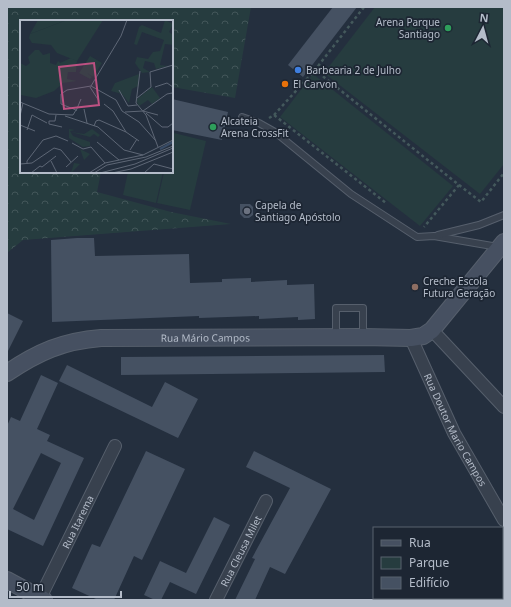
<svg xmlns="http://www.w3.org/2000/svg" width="511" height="607" viewBox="0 0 511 607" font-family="'Noto Sans',sans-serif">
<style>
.green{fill:#263c3f}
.forest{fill:url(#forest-crowns)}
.building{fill:#455162;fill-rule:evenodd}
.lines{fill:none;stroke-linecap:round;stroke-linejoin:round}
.lane-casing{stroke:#565f6c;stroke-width:8}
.street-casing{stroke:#565f6c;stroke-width:14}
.secondary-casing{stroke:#565f6c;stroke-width:18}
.path{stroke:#44595c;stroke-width:2.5;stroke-dasharray:3 3;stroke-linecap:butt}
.lane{stroke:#38414e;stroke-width:6}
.street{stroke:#38414e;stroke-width:12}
.secondary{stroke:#465061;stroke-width:16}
.leisure-dot{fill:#2e9e5b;stroke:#1d2633;stroke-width:1.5}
.shop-dot{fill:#3f7fe0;stroke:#1d2633;stroke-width:1.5}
.food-dot{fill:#e8710a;stroke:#1d2633;stroke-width:1.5}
.worship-dot{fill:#6b7280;stroke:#1d2633;stroke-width:1.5}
.education-dot{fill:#8d6e63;stroke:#1d2633;stroke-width:1.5}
.labels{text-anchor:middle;stroke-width:3.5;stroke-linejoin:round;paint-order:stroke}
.poi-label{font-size:10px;fill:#b4bcc9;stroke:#1d2633;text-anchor:start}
.street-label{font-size:10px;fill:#b4bcc9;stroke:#1d2633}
.inset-river{fill:none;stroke:#394c67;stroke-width:2}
.inset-road{fill:none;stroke:#5e6776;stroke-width:1}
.view{fill:#bd5182;fill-opacity:0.15;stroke:#bd5182;stroke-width:2}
.inset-edge{fill:none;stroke:#b4bcc9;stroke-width:2}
</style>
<defs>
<pattern id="forest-crowns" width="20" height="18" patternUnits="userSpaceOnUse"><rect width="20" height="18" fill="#263c3f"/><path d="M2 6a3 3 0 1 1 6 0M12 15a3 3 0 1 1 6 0" fill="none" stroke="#435659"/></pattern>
</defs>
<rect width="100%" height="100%" fill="#242f3e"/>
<g class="green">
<polygon points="375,7 504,7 504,164 480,194 324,73"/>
<polygon points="313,74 453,186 420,226 280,117"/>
<polygon points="174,133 206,141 190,210 157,203 164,172 172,172"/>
<polygon points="128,172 163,172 156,203 123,195"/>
</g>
<polygon class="forest" points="7,7 251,7 235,98 172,87 172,21 21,21 21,172 101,172 97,192 171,212 231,224 23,240 7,253"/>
<g class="building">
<polygon points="333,7 357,7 303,77 288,65"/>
<polygon points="172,99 228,112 222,140 172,130"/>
<polygon points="240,204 250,204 253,207 253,215 249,218 244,218 240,214"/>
<polygon points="77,238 94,238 95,256 189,254 190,283 222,282 222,279 251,278 251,282 287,280 287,285 314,284 315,319 298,320 298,317 259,319 259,316 199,318 199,316 52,322 51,240"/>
<polygon points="7,313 23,321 7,353"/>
<polygon points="384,355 385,372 121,375 121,357"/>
<polygon points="67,365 152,407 165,382 198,399 178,438 59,381"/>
<path d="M41,375L58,383L37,429L50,435L47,441L84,458L43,546L7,529V426L11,417L20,421ZM41,453L61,463L34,520L13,509Z"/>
<polygon points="146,451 185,469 142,560 134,556 114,600 98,600 72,588 92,544 100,547"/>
<polygon points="254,451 331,489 285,574 270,567 255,600 235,600 255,559 252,558 290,488 246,467"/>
<polygon points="214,517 230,525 196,594 170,582 161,600 155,600 144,595 160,561 186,573"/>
</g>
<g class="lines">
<g class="lane-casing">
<g id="lane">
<polyline points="242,117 259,123 275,132 351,194 417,237 434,236 498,247"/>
<polyline points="438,235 479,225 504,215"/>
<polyline points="336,337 336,308 363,308 363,336"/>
</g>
</g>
<g class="street-casing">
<g id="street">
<polyline points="432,330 504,407"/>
<path id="s1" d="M411,338L454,433L504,520"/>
<polyline points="502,560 504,564"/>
<path id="s2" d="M40,598L115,446"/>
<path id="s3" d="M216,600L266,501"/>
</g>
</g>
<g class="secondary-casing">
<g id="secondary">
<path id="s4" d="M7,373C38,352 63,341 101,338L363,337L411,338L423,336L432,330L504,242"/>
<polyline points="7,580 44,600"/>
</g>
</g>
<g class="path">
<polyline points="364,7 315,70 459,185 424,227"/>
<polyline points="274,115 315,70"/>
<polyline points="269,118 274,115 386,203"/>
<polyline points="459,185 481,202 504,173"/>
</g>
<use href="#lane" class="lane"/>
<use href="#street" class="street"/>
<use href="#secondary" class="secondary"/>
</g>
<g class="leisure-dot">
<circle cx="448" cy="28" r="4"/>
<circle cx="213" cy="127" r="4"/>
</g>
<circle class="shop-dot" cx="298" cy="70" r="4"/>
<circle class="food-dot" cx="285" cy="84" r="4"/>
<circle class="worship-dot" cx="247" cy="211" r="4"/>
<circle class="education-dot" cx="415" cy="287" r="4"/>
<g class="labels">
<g class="poi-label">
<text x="440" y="26" text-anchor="end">Arena Parque<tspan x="440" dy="12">Santiago</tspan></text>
<text x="306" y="74">Barbearia 2 de Julho</text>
<text x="293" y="88">El Carvon</text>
<text x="221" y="125">Alcateia<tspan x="221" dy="12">Arena CrossFit</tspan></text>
<text x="255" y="209">Capela de<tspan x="255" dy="12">Santiago Apóstolo</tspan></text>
<text x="423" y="285">Creche Escola<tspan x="423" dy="12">Futura Geração</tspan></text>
</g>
<g class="street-label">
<text dy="4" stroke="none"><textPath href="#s4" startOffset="206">Rua Mário Campos</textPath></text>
<text dy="4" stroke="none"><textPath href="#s1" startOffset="102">Rua Doutor Mario Campos</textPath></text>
<text dy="4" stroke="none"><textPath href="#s2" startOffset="85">Rua Itarema</textPath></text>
<text dy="4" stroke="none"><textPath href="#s3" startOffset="55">Rua Cleusa Milet</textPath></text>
</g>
</g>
<g transform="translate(20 20)">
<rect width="153" height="153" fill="#242f3e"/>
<path d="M70,36L82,43L73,57L67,53L72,57L70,59L59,53Z" fill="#263c3f"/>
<path d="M18,0H47L10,14ZM145,0L153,4L149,12L153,15V25L145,24L140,45L148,46L136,49L134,43L125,41L123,48L130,52L122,53L115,43L117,37L128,39L133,32L140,31L144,20L122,12L117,25L114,24L119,7L122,5L141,13ZM15,30H19L23,35L30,33V43L36,45L38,41L40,43L51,38L57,41L56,52H48L47,59L57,61L43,63L34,71L16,78L1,75L0,43L6,46L10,43L8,37ZM119,54L118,66L112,69L109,83L102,74L91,71L95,63ZM132,67L140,78L132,84L128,80L119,86L116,80ZM49,109L55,110L50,111L53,116L70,122V126L63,127L49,118ZM72,109L80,115L78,117L74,114L70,117L51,112L64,114ZM60,129L70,134L51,153L54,143L60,144L64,140Z" fill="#263c3f"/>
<path d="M47,0H83L57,41L37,33L31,25L12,23L9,18L10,14Z" fill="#263c3f"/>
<path class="inset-river" d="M140,129L153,122"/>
<path class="inset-road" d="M120,51L116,83L126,95L138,127M71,66L96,80L102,91L119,102L136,121M70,67L79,81M135,67L147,63L153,67M99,70L108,86L117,85M117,78L131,67L130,52L153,45M0,82L29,94L53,95L56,90L41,84V74L47,70L71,66L101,16L107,0M84,84L93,91L106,112M64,89L67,103M56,91L61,79M123,91L147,74L152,73L153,76M105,92L123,91L138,95M126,93L142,107H148L153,103M36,95L35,101H29V104L42,107M0,96L3,83M45,96L78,107L104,130L123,135M0,105L15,111M74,106L76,101L79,100L106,112L119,121M7,110L12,95L27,103M77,122L99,140M52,123L63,129L71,127L85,143M110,130L117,119M31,141L37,153M0,144L12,143L34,128L41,130L51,142M7,144V141L23,120L36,116L48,121M22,147L36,136M46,147L58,136M11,153L20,146L22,147M69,153L85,143L123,135L153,120M74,153L87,145L126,137L153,126M80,153L115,144L153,128M92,153L111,149L153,132M124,153L134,144L153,149"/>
<path class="view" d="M74,43L79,85L44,89L39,47Z"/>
<rect width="153" height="153" class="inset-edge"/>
</g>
<rect width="511" height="607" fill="none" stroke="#b4bcc9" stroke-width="16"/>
<rect x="373" y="527" width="130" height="72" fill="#1d2633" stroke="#59626f"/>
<rect x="381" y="540" width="20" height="6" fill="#465061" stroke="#59626f"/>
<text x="409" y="547" font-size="12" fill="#b4bcc9">Rua</text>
<rect x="381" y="557" width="20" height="12" fill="#263c3f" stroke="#59626f"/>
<text x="409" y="567" font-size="12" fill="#b4bcc9">Parque</text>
<rect x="381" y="577" width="20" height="12" fill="#455162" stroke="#59626f"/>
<text x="409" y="587" font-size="12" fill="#b4bcc9">Edifício</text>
<g transform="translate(483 28) rotate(6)" stroke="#1d2633" stroke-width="3" paint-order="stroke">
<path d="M0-3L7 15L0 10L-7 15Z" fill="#b4bcc9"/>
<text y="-6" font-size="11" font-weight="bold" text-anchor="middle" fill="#b4bcc9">N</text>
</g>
<path d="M10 591v6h111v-6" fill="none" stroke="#b4bcc9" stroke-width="2"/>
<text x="16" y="591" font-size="12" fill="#b4bcc9" stroke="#1d2633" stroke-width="3" paint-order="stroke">50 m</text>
</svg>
